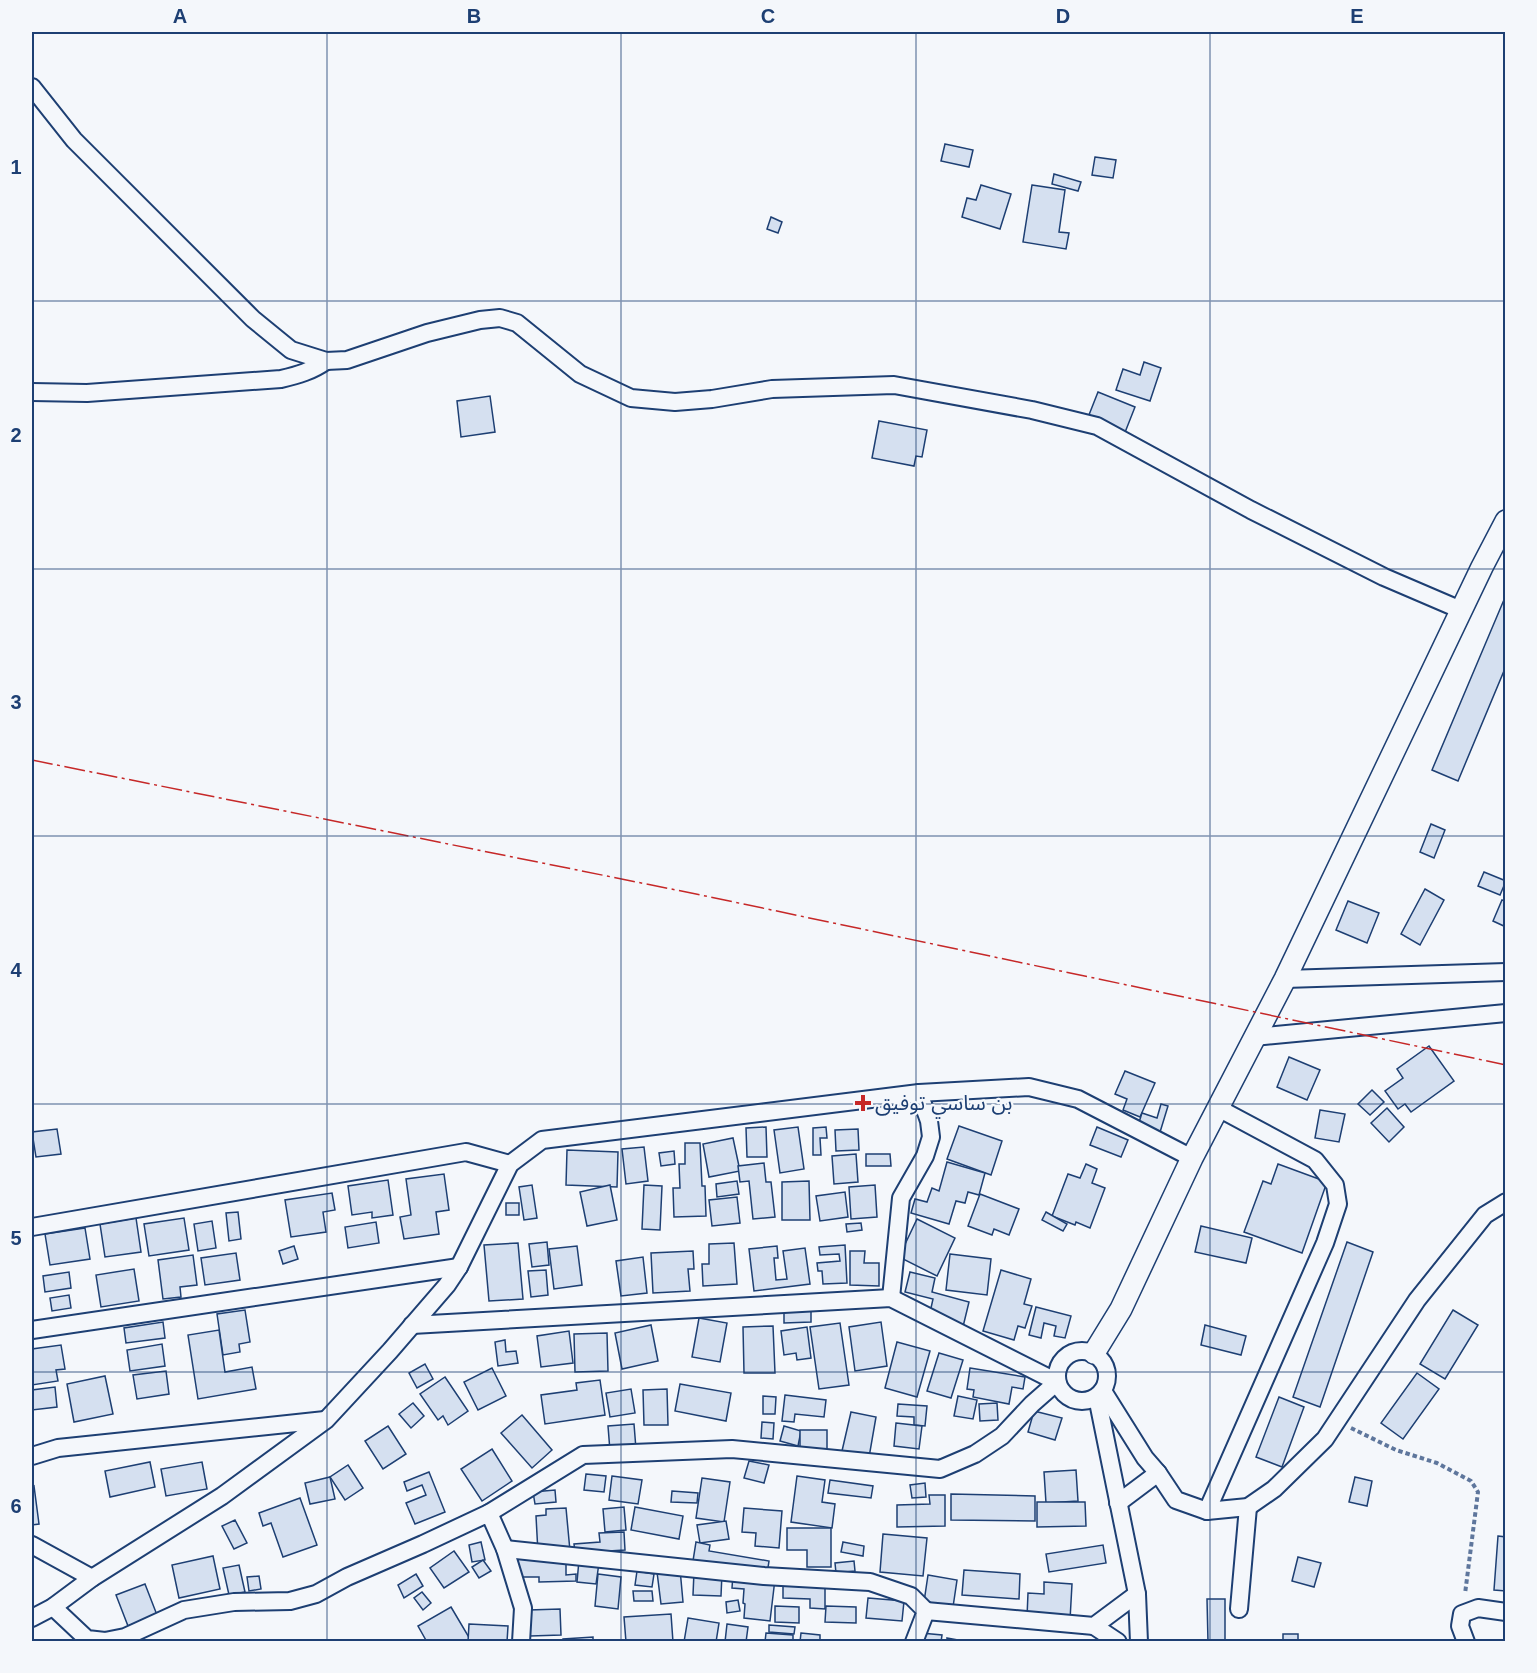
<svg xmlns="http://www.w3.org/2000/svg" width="1537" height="1673" viewBox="0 0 1537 1673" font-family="Helvetica,'Noto Sans Arabic',sans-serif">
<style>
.building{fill:#d5e0f0;stroke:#1d3f73;stroke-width:1.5}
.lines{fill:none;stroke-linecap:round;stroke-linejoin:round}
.minor-casing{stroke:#1d3f73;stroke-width:20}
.tertiary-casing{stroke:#1d3f73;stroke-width:24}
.path{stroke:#5e769c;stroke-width:4;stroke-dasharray:4.5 3;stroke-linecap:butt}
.minor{stroke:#f4f7fb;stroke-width:16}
.tertiary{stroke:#f4f7fb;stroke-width:21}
.power{stroke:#c62828;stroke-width:1.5;stroke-dasharray:21 4.5 3 4.5;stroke-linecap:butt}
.grid{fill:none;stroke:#1d3f73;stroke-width:1.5;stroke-opacity:0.55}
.poi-dot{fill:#c62828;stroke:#f4f7fb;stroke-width:2}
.labels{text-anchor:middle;stroke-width:4.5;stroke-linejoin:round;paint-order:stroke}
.poi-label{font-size:21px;fill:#1d3f73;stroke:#f4f7fb;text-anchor:start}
.neatline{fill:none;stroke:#1d3f73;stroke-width:2}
.grid-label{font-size:20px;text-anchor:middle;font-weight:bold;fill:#1d3f73}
</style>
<rect width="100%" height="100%" fill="#f4f7fb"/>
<g class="building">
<polygon points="945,144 973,150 969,167 941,161"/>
<polygon points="1095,157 1116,160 1113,178 1092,175"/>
<polygon points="1054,174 1081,182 1078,191 1052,184"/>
<polygon points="981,185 1011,194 1000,229 962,217 967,198 976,200"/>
<polygon points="1032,185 1065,190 1059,232 1069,233 1066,249 1023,242"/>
<polygon points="771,217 782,222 778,233 767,229"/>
<polygon points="1144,362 1161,368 1150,401 1116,390 1123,369 1140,375"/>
<polygon points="1098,392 1135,407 1122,440 1085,425"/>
<polygon points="490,396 495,432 461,437 457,401"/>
<polygon points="879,421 927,430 922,457 916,456 914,466 872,458"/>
<polygon points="1506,595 1506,666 1458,781 1432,770"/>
<polygon points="1431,824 1445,830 1434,858 1420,852"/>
<polygon points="1484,872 1506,881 1500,895 1478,886"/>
<polygon points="1425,889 1444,900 1420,945 1401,934"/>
<polygon points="1502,900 1506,901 1506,927 1493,921"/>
<polygon points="1348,901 1379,913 1367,943 1336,930"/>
<polygon points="1429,1046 1454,1081 1411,1112 1405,1104 1398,1109 1385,1091 1403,1078 1397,1069"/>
<polygon points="1289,1057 1320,1070 1307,1100 1277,1087"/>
<polygon points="1125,1071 1155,1083 1140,1117 1123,1110 1127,1099 1115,1094"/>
<polygon points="1372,1090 1384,1102 1370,1115 1358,1104"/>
<polygon points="1161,1104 1168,1106 1157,1142 1135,1135 1142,1113 1157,1118"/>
<polygon points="1387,1108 1404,1127 1389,1142 1371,1123"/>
<polygon points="1320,1110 1345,1114 1339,1142 1315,1138"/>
<polygon points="959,1126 1002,1141 991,1175 947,1159"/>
<polygon points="766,1127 767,1157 747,1157 746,1128"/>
<polygon points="798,1127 804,1169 780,1173 774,1130"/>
<polygon points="826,1127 827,1138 820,1138 821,1155 813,1155 813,1128"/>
<polygon points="1097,1127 1128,1140 1121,1157 1090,1145"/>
<polygon points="57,1129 61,1154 36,1157 32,1132"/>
<polygon points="858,1129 859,1150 836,1151 835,1130"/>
<polygon points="733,1138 740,1171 709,1177 703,1144"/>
<polygon points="685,1143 700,1143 702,1186 705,1186 706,1216 674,1217 673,1188 680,1188 679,1164 685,1164"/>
<polygon points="644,1147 648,1181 626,1184 622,1149"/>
<polygon points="567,1150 618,1152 617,1187 566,1185"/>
<polygon points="674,1151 675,1164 661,1166 659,1153"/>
<polygon points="856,1154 858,1182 834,1184 832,1156"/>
<polygon points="866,1154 890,1154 891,1166 866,1166"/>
<polygon points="947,1162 985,1173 979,1195 968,1192 965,1203 956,1201 949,1224 911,1213 915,1199 927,1202 932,1188 939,1191"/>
<polygon points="764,1163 766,1182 771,1182 775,1217 753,1219 749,1181 740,1182 738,1166"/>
<polygon points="1086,1164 1097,1169 1092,1183 1105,1188 1090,1228 1076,1222 1075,1225 1052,1216 1068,1174 1080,1178"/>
<polygon points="1278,1164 1327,1182 1302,1253 1244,1232 1263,1181 1271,1184"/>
<polygon points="444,1174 449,1210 436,1212 439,1234 404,1239 400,1217 411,1215 406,1179"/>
<polygon points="388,1180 393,1215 372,1218 372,1212 352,1215 348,1186"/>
<polygon points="737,1181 739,1194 717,1197 716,1184"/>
<polygon points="809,1181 810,1220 782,1220 782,1182"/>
<polygon points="532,1185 537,1218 524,1220 519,1187"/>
<polygon points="610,1185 617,1220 587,1226 580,1192"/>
<polygon points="644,1185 662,1186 660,1230 642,1229"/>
<polygon points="875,1185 877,1217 851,1219 849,1187"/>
<polygon points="845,1192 848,1217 820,1221 816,1196"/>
<polygon points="332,1193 335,1210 323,1212 326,1232 291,1237 285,1200"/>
<polygon points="980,1194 1019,1209 1009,1235 994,1229 992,1235 968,1226"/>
<polygon points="737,1197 740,1223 712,1226 709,1200"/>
<rect x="506" y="1203" width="13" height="12"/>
<polygon points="238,1212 241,1239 229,1241 226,1213"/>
<polygon points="1046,1212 1067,1224 1063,1231 1042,1220"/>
<polygon points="136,1218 141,1252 105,1257 100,1224"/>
<polygon points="184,1218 189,1250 149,1256 144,1224"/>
<polygon points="917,1219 955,1238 937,1276 899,1257"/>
<polygon points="212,1221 216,1248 198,1251 194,1224"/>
<polygon points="376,1222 379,1243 348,1248 345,1227"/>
<polygon points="861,1223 862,1230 847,1232 846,1224"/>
<polygon points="1201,1226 1252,1238 1246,1263 1195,1252"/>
<polygon points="85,1228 90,1259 50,1265 45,1234"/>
<polygon points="547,1242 549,1265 532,1267 529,1244"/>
<polygon points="1347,1242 1373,1252 1320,1407 1293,1397"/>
<polygon points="518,1243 523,1299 489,1301 484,1245"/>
<polygon points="734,1243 737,1284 703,1286 702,1264 709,1264 709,1244"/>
<polygon points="845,1245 847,1283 823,1284 822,1271 818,1271 817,1263 840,1261 839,1254 820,1255 819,1247"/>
<polygon points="294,1246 298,1259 283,1264 279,1251"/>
<polygon points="577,1246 582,1285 554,1289 549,1249"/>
<polygon points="777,1246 778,1258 774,1258 776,1280 787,1279 783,1251 805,1248 810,1284 754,1291 749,1249"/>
<polygon points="693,1251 694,1269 688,1269 690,1291 653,1293 651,1253"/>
<polygon points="850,1251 865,1251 864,1263 879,1263 879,1286 850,1285"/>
<polygon points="236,1253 240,1280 205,1285 201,1258"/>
<polygon points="950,1254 991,1259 987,1295 946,1290"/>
<polygon points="193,1255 197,1285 180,1287 181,1297 163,1299 158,1260"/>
<polygon points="643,1257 647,1293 621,1296 616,1261"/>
<polygon points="134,1269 139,1301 101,1307 96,1275"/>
<polygon points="546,1270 548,1295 531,1297 528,1271"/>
<polygon points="1001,1270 1031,1279 1024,1304 1032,1306 1025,1328 1018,1326 1014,1340 983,1331"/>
<polygon points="69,1272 71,1288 45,1292 43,1276"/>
<polygon points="910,1272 935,1278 932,1292 969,1302 961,1335 927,1326 933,1299 905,1292"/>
<polygon points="69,1295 71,1308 52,1311 50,1298"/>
<polygon points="1036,1307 1071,1316 1065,1338 1054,1336 1056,1326 1044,1323 1041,1338 1029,1335"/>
<polygon points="245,1310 250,1342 239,1344 240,1352 223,1355 217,1314"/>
<polygon points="811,1310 811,1322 784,1323 784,1311"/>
<polygon points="1453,1310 1478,1325 1445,1379 1420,1364"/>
<polygon points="699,1318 727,1323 720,1362 692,1357"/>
<polygon points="163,1322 165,1338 126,1343 124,1328"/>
<polygon points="881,1322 887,1366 855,1371 849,1327"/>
<polygon points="840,1323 849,1385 819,1389 810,1327"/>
<polygon points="651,1325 658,1361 622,1369 615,1333"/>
<polygon points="1205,1325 1246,1336 1241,1355 1201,1345"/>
<polygon points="773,1326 775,1373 744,1373 743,1327"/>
<polygon points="807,1327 811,1358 797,1360 796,1353 784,1355 781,1331"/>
<polygon points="219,1330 225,1372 252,1367 256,1389 198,1399 188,1335"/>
<polygon points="569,1331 573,1363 541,1367 537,1336"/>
<polygon points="607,1333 608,1371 575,1372 574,1334"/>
<polygon points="505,1340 506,1352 516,1351 518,1363 498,1366 495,1342"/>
<polygon points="897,1342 930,1351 917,1397 885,1388"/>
<polygon points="162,1344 165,1366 130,1371 127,1350"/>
<polygon points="61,1345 65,1369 56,1370 58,1381 32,1385 32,1349"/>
<polygon points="939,1353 963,1360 951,1398 927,1391"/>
<polygon points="425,1364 433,1379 417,1388 409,1373"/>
<polygon points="492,1368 506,1396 478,1410 464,1382"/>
<polygon points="970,1368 1025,1377 1023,1389 1012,1387 1009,1404 973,1397 974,1390 967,1389"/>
<polygon points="166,1371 169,1394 137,1399 133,1375"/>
<polygon points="1417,1373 1439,1389 1403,1439 1381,1423"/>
<polygon points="105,1376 113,1414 74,1422 67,1384"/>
<polygon points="445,1377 468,1411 448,1425 443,1416 438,1420 420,1394"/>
<polygon points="600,1380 605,1415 545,1424 541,1395 577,1390 576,1383"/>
<polygon points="680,1384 731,1393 726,1421 675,1411"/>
<polygon points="55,1387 57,1407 32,1410 32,1390"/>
<polygon points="631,1389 635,1413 610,1417 606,1393"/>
<polygon points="667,1389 668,1425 644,1425 643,1390"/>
<polygon points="785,1395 826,1400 824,1417 795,1414 794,1422 782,1421"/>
<polygon points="763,1396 776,1397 775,1414 763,1414"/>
<polygon points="958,1396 977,1400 973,1419 954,1416"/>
<polygon points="1279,1397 1304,1407 1282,1467 1256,1457"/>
<polygon points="413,1403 424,1416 411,1428 399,1414"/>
<polygon points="997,1403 998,1420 980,1421 979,1404"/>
<polygon points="898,1404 927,1406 925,1426 914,1425 914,1417 897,1416"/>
<polygon points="1034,1411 1062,1418 1055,1440 1028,1432"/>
<polygon points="851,1412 876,1417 867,1469 839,1464"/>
<polygon points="522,1415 552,1450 532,1468 501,1433"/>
<polygon points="762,1422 774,1423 773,1439 761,1438"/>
<polygon points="896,1423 922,1426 919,1449 894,1446"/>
<polygon points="634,1424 636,1449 610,1451 608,1426"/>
<polygon points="388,1426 406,1454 383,1469 365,1441"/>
<polygon points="784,1426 801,1431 798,1446 780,1441"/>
<rect x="800" y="1430" width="27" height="19"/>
<polygon points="492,1449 512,1481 482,1501 461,1469"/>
<polygon points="749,1461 769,1465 764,1483 744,1478"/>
<polygon points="150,1462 155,1487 110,1497 105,1471"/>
<polygon points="202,1462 207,1489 166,1496 161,1469"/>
<polygon points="348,1465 363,1488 345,1500 330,1477"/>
<polygon points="1076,1470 1078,1501 1046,1503 1044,1472"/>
<polygon points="429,1472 445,1512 415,1524 406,1503 426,1495 422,1485 407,1491 404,1482"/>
<polygon points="586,1474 606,1476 604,1492 584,1490"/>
<polygon points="612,1476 642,1480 638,1504 609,1500"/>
<polygon points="797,1476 825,1480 822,1502 835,1504 832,1528 791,1522"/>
<polygon points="330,1477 335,1499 310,1504 305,1483"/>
<polygon points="1355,1477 1372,1481 1367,1506 1349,1502"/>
<polygon points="702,1478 730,1482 724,1522 696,1518"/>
<polygon points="830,1480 873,1486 871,1498 828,1493"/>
<polygon points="925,1483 926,1497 912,1498 910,1485"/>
<polygon points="34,1486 39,1524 32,1525 32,1487"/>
<polygon points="555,1490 556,1502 535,1504 533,1492"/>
<polygon points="672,1491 698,1493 697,1503 671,1502"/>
<polygon points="951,1494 1035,1496 1035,1521 951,1520"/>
<polygon points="929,1495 945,1495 945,1526 897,1527 897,1505 930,1504"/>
<polygon points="300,1498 317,1545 283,1557 271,1523 263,1526 259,1513"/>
<polygon points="1037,1502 1085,1502 1086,1526 1037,1527"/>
<polygon points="624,1507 626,1530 605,1532 603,1509"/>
<polygon points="635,1507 683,1516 679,1539 631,1530"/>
<polygon points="566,1508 570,1551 538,1553 536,1516 546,1515 546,1509"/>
<polygon points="744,1508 782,1511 779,1548 755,1546 756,1533 742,1532"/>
<polygon points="235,1520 247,1543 234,1549 222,1526"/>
<polygon points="726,1521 729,1539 700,1543 697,1525"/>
<polygon points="787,1528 831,1528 831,1567 807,1567 807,1550 787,1550"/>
<polygon points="624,1532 625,1550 575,1553 574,1544 600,1542 599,1533"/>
<polygon points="883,1534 927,1538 923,1576 880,1572"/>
<polygon points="1498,1536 1506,1537 1506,1591 1494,1590"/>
<polygon points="481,1542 485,1560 472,1562 469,1545"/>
<polygon points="696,1542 710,1545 709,1551 769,1561 767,1574 693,1561"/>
<polygon points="843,1542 864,1546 863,1556 841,1552"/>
<polygon points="1103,1545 1106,1563 1049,1572 1046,1554"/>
<polygon points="454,1551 469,1572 444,1588 430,1568"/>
<polygon points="518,1551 566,1556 566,1575 576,1574 576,1581 539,1582 539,1577 518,1577"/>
<polygon points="213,1556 220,1589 179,1598 172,1565"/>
<polygon points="1298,1557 1321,1563 1314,1587 1292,1581"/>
<polygon points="483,1560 491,1571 479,1578 472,1567"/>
<polygon points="579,1560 599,1563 596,1584 577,1582"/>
<polygon points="854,1561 855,1571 836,1573 835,1563"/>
<polygon points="239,1565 245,1592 229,1595 223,1568"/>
<polygon points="680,1569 683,1602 661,1604 657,1572"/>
<polygon points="964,1570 1020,1574 1019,1599 962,1595"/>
<polygon points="637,1571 654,1574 652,1587 635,1585"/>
<polygon points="694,1572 722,1573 721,1596 693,1595"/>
<polygon points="416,1574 423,1586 404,1598 398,1585"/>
<polygon points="598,1574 621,1577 618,1609 595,1606"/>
<polygon points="733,1574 775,1579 770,1621 744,1618 745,1604 743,1603 744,1589 732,1588"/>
<polygon points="928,1575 957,1580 953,1607 924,1602"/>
<polygon points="259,1576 261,1589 249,1591 247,1577"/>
<polygon points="1044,1582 1072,1584 1070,1620 1027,1617 1028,1593 1044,1594"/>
<polygon points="783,1583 825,1584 825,1609 810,1608 810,1599 783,1598"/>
<polygon points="145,1584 157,1615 128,1626 116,1595"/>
<polygon points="633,1591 652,1591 653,1601 634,1601"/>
<polygon points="422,1592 431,1603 423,1610 414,1598"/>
<polygon points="868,1598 904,1601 902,1621 866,1618"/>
<polygon points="1207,1599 1225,1599 1225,1642 1208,1642"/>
<polygon points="738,1600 740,1611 727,1613 726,1602"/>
<polygon points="775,1606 799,1607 799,1623 775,1622"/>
<polygon points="826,1606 856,1607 856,1623 825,1622"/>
<polygon points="451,1607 470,1639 466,1642 427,1642 418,1626"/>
<polygon points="560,1609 561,1635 530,1636 529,1610"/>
<polygon points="671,1614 673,1642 626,1642 624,1617"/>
<polygon points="688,1618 719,1623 716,1642 684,1642"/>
<polygon points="469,1624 508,1626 507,1642 468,1642"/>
<polygon points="727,1624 748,1627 746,1642 725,1642"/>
<polygon points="769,1625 795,1627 794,1634 769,1632"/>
<polygon points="766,1633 793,1635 793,1642 765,1642"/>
<polygon points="801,1633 820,1635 820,1642 800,1642"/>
<polygon points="921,1633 942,1635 941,1642 920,1642"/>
<rect x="1283" y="1634" width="15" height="8"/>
<polygon points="593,1637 593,1642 563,1642 563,1639"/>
<polygon points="947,1638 969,1642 947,1642"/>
</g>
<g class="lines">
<g class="minor-casing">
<g id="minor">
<polyline points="32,87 74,140 253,319 291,350 326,361 347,360 427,333 480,320 500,318 517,323 580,374 631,398 675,402 712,399 772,389 894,385 1032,410 1097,426 1251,510 1384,577 1461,610"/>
<path d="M32,392L87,393L281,379C298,375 312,371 326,361"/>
<polyline points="1285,979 1506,972"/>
<polyline points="1254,1037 1506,1013"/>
<polyline points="32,1227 466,1152 510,1164"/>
<polyline points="891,1298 901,1198 925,1156 931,1137 929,1121 919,1093"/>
<polyline points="412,1325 891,1298 1057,1382 1032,1404 1002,1436 975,1454 940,1469 732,1449 583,1455 489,1513"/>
<polyline points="32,1330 459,1267"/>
<circle cx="1082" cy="1376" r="25"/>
<polyline points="1103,1391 1145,1458 1158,1473 1176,1500 1207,1511 1248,1507 1274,1489 1325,1439 1417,1300 1485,1215 1506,1202"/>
<polyline points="1097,1397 1137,1594 1139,1642"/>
<polyline points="32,1456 58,1448 325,1420"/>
<polyline points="1118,1503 1158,1473"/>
<polyline points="1207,1511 1325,1243 1338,1204 1335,1185 1315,1160 1218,1108"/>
<polyline points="32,1545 92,1578"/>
<polyline points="505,1549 764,1576 870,1582 911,1596 926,1611 914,1642"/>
<polyline points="53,1607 87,1639 105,1641 125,1637 184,1610 234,1602 290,1601 316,1594 347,1577 423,1544 489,1513 505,1549 523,1608 521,1642"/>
<polyline points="1239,1609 1248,1507"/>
<polyline points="926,1611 1094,1626 1137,1594"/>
<polyline points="32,1618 53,1607 92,1578 222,1496 326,1420 390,1351 447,1285 459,1267 510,1164 542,1140 919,1093 1029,1087 1078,1099 1192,1158"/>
<polyline points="1094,1626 1118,1642"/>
<polyline points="1466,1642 1460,1626 1462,1614 1478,1608 1506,1612"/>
</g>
</g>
<g class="tertiary-casing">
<polyline id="tertiary" points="1094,1353 1121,1309 1192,1158 1285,979 1482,567 1506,521"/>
</g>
<polyline class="path" points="1351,1428 1396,1450 1437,1463 1471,1481 1478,1492 1465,1594"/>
<use href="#minor" class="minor"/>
<use href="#tertiary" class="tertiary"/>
<polyline class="power" points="32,760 696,894 1506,1065"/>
</g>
<path class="grid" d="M327,32V1642M621,32V1642M916,32V1642M1210,32V1642M32,301H1506M32,569H1506M32,836H1506M32,1104H1506M32,1372H1506"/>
<path class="poi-dot" d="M860 1094h6v6h6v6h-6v6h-6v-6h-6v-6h6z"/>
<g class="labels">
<g class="poi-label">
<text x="875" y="1110">بن ساسي توفيق</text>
</g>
</g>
<rect width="1537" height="1673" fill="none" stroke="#f4f7fb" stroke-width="66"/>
<rect x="33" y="33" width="1471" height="1607" class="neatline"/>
<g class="grid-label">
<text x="180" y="23">A</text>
<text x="474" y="23">B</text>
<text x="768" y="23">C</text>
<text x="1063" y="23">D</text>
<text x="1357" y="23">E</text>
<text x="16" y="174">1</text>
<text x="16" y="442">2</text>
<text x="16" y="709">3</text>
<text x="16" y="977">4</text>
<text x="16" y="1245">5</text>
<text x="16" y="1513">6</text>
</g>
</svg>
